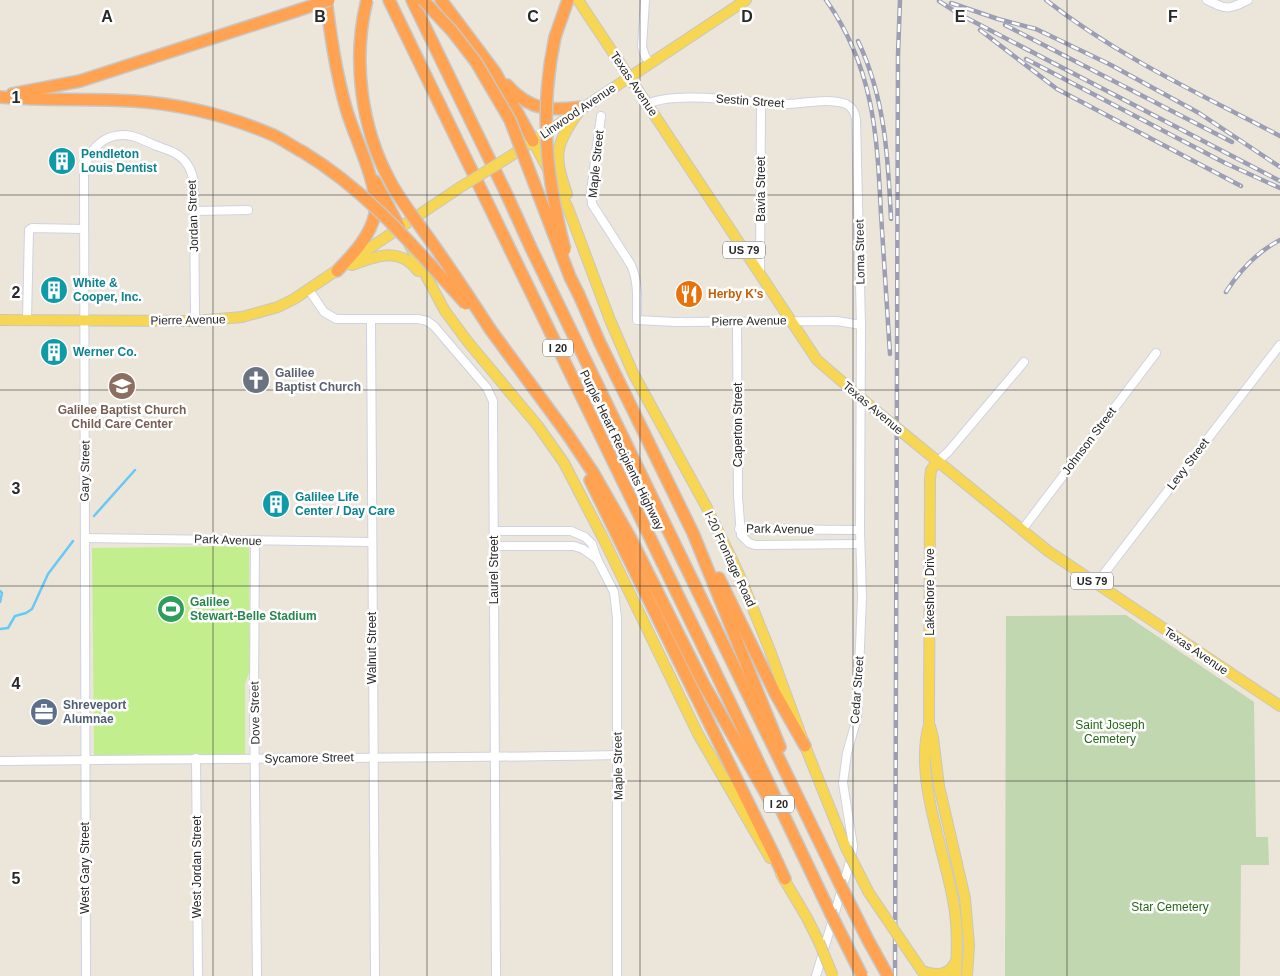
<svg xmlns="http://www.w3.org/2000/svg" width="1280" height="976" viewBox="0 0 1280 976" font-family="Arial,sans-serif">
<style>
.cemetery{fill:#c1d7b0}
.pitch{fill:#c2ee8e}
.lines{fill:none;stroke-linecap:round;stroke-linejoin:round}
.stream{stroke:#67c9f4;stroke-width:2.5}
.minor-casing{stroke:#cfd2e3;stroke-width:10}
.major-casing{stroke:#c7c7c7;stroke-width:12}
.highway-casing{stroke:#c7c7c7;stroke-width:14}
.minor{stroke:#fff;stroke-width:8}
.major{stroke:#f7d654;stroke-width:10}
.highway{stroke:#ffa352;stroke-width:11}
.rail-casing{stroke:#9c9fb4;stroke-width:4.5}
.rail{stroke:#fff;stroke-width:2.5;stroke-dasharray:8;stroke-linecap:butt}
.major-bridge-casing{stroke:#c7c7c7;stroke-width:12;stroke-linecap:butt}
.highway-bridge-casing{stroke:#c7c7c7;stroke-width:14;stroke-linecap:butt}
.major-bridge{stroke:#f7d654;stroke-width:10}
.highway-bridge{stroke:#ffa352;stroke-width:11}
.grid{fill:none;stroke:#292929;stroke-width:1;stroke-opacity:0.55}
.labels{text-anchor:middle;stroke-width:5;stroke-linejoin:round;paint-order:stroke}
.shield{fill:#fff;stroke:#696969;stroke-width:1}
.shield-label{font-size:11px;font-weight:bold;fill:#292929}
.street-label{font-size:12px;fill:#292929;stroke:#fff}
.culture-label{font-size:12px;font-weight:bold;fill:#0d838f;stroke:#fff;text-anchor:start}
.food-label{font-size:12px;font-weight:bold;fill:#c56008;stroke:#fff;text-anchor:start}
.worship-label{font-size:12px;font-weight:bold;fill:#5b616d;stroke:#fff;text-anchor:start}
.education-label{font-size:12px;font-weight:bold;fill:#785e54;stroke:#fff}
.leisure-label{font-size:12px;font-weight:bold;fill:#27864d;stroke:#fff;text-anchor:start}
.service-label{font-size:12px;font-weight:bold;fill:#4e5e75;stroke:#fff;text-anchor:start}
.park-label{font-size:12px;fill:#246816;stroke:#fff}
.grid-label{font-size:16px;text-anchor:middle;font-weight:bold;fill:#292929;stroke:#fff;stroke-width:5;stroke-linejoin:round;paint-order:stroke}
</style>
<rect width="100%" height="100%" fill="#ece5da"/>
<polygon class="cemetery" points="1126,615 1254,702 1256,837 1268,837 1269,865 1241,865 1240,976 1005,976 1006,616"/>
<polygon class="pitch" points="249,546 250,670 245,684 245,755 94,755 92,548"/>
<g class="lines">
<g class="stream">
<polyline points="94,516 135,470"/>
<polyline points="0,591 2,593 0,602"/>
<polyline points="0,629 8,628 15,616 26,613 32,609 48,574 73,541"/>
</g>
<g class="minor-casing">
<g id="minor">
<polyline points="645,0 642,47 645,56 649,62"/>
<path d="M1207,0C1227,10 1228,10 1248,0"/>
<path d="M647,104C679,90 748,103 784,104C804,104 827,97 846,104C852,107 855,112 856,119L861,325L860,530L862,598L857,718L847,753L843,783L853,846L852,855L816,976"/>
<path d="M601,116L591,192L592,204L631,265C639,283 637,301 637,320L675,322L837,321L861,325"/>
<polyline points="194,211 248,210"/>
<polyline points="760,275 761,103"/>
<polyline points="309,290 324,312 336,319 418,319 427,321 434,326 487,388 493,401 496,976"/>
<polyline points="27,320 29,230 32,228 84,229"/>
<polyline points="371,320 375,976"/>
<polyline points="737,322 738,497 741,535 749,543 755,545 860,544"/>
<polyline points="937,462 948,452 1024,362"/>
<polyline points="739,529 860,530"/>
<polyline points="1022,530 1156,353"/>
<polyline points="494,531 571,531 585,537 592,544 597,559 614,592 617,618 617,976"/>
<polyline points="85,538 371,542"/>
<polyline points="255,540 254,698 257,976"/>
<polyline points="494,546 574,546 583,549 597,559"/>
<polyline points="1096,584 1280,345"/>
<polyline points="196,758 198,976"/>
<path d="M0,761C206,758 412,759 618,755"/>
<path d="M86,976L84,175C86,151 105,130 132,136C140,138 149,143 157,146C168,150 180,153 187,164C192,170 193,178 194,186L195,321"/>
</g>
</g>
<g class="major-casing">
<g id="major">
<polyline points="578,0 817,360 875,410"/>
<polyline points="533,141 568,208 610,320 633,373 707,508 738,572 769,648 805,746 846,848"/>
<polyline points="509,157 746,0"/>
<path d="M567,194C554,156 554,146 578,113"/>
<polyline points="410,246 445,311 468,342 538,426 564,463 604,540 698,734 770,858"/>
<path d="M352,265C377,256 399,246 418,271"/>
<polyline points="0,320 195,321 242,317 278,307 294,299 459,188"/>
<polyline points="914,442 1048,551 1280,706"/>
<path d="M937,462L931,470L930,479L929,725C914,777 944,848 953,900C958,925 957,950 956,976"/>
<polyline points="930,726 933,737 939,786 965,898 969,945 967,976"/>
<polyline points="781,874 807,918 819,942"/>
<path d="M922,971C936,976 949,976 956,961"/>
</g>
</g>
<g class="highway-casing">
<g id="highway">
<path d="M326,0C331,37 336,73 346,108C354,137 380,186 375,214C370,237 353,254 337,271"/>
<polyline points="389,0 727,696 830,912"/>
<polyline points="412,0 506,193 531,248 839,882"/>
<polyline points="441,0 495,72 533,141"/>
<polyline points="555,37 568,0"/>
<path d="M507,85C530,111 550,111 582,107"/>
<polyline points="12,94 80,81 296,11"/>
<path d="M0,97C44,101 89,98 133,101C181,104 229,116 273,135C284,140 293,147 303,152"/>
<polyline points="375,181 400,228"/>
<polyline points="579,295 600,343 693,533 780,747"/>
<polyline points="490,329 568,435 594,474 631,539 703,683 769,799"/>
<polyline points="590,480 773,853 785,879"/>
<polyline points="719,578 775,693 805,746"/>
</g>
</g>
<use href="#minor" class="minor"/>
<use href="#major" class="major"/>
<use href="#highway" class="highway"/>
<g class="rail-casing">
<g id="rail">
<path d="M826,0C874,68 877,134 881,214C884,261 887,308 890,354"/>
<path d="M1046,0C1117,56 1200,94 1280,136"/>
<polyline points="939,1 959,14 1280,181"/>
<polyline points="951,3 998,19 1036,29 1109,64 1199,113 1280,167"/>
<polyline points="1005,25 1232,142"/>
<polyline points="980,30 1057,89 1241,186"/>
<path d="M858,41C885,98 888,156 891,219"/>
<polyline points="1026,59 1225,163 1280,188"/>
<path d="M1226,292C1240,270 1257,252 1280,240"/>
<polyline points="895,976 898,55 900,0"/>
</g>
</g>
<use href="#rail" class="rail"/>
<g class="major-bridge-casing">
<g id="major-bridge">
<polyline points="459,188 509,157"/>
<polyline points="875,410 914,442"/>
<polyline points="846,848 869,893 922,971"/>
<polyline points="819,942 833,976"/>
</g>
</g>
<g class="highway-bridge-casing">
<g id="highway-bridge">
<path d="M367,0C352,59 361,128 390,181C402,204 420,225 435,247C454,274 472,301 490,329"/>
<polyline points="423,0 452,31 476,62 510,120 570,277 579,295"/>
<polyline points="296,11 329,0"/>
<path d="M555,37C539,112 546,177 565,250"/>
<path d="M303,152C369,192 415,248 466,304"/>
<polyline points="839,882 868,940 888,976"/>
<polyline points="830,912 862,976"/>
</g>
</g>
<use href="#major-bridge" class="major-bridge"/>
<use href="#highway-bridge" class="highway-bridge"/>
</g>
<path class="grid" d="M213,0V976M427,0V976M640,0V976M853,0V976M1067,0V976M0,195H1280M0,390H1280M0,586H1280M0,781H1280"/>
<defs>
<g id="building-disc" transform="scale(1.4375)"><circle r="9.5" fill="#0f9aa8" stroke="#fff"/><path d="M-4-6H4V6H1V3H-1V6H-4ZM-2.5-4.3h1.7v1.8h-1.7ZM.8-4.3h1.7v1.8H.8ZM-2.5-1h1.7V.8h-1.7ZM.8-1h1.7V.8H.8Z" fill="#fff"/></g>
<g id="restaurant-disc" transform="scale(1.4375)"><circle r="9.5" fill="#e8710a" stroke="#fff"/><path d="M-5-6h1v4h1v-4h1v4h1v-4h1v5L-1.5 .5V6h-2V.5L-5-1ZM5-6V6H3V1.5H1.5Q1.5-4 5-6Z" fill="#fff"/></g>
<g id="church-disc" transform="scale(1.4375)"><circle r="9.5" fill="#6b7280" stroke="#fff"/><path d="M-1.2-6h2.4v3.5h3.3v2.4h-3.3V6h-2.4V-.1h-3.3v-2.4h3.3Z" fill="#fff"/></g>
<g id="school-disc" transform="scale(1.4375)"><circle r="9.5" fill="#8d6e63" stroke="#fff"/><path d="M0-5L7-2L0 1L-7-2ZM-4 1L0 2.5L4 1V4Q0 6-4 4Z" fill="#fff"/></g>
<g id="stadium-disc" transform="scale(1.4375)"><circle r="9.5" fill="#2e9e5b" stroke="#fff"/><path d="M0-5a6.5 5 0 1 0 0 10a6.5 5 0 1 0 0-10ZM-3.5-1.8h7v3.6h-7Z" fill="#fff"/></g>
<g id="office-disc" transform="scale(1.4375)"><circle r="9.5" fill="#5c6f8a" stroke="#fff"/><path d="M-6-3h4V-5.5h4V-3h4V5H-6ZM-1-4.5V-3h2v-1.5ZM-6 0V1H6V0Z" fill="#fff"/></g>
</defs>
<g fill-rule="evenodd">
<use href="#building-disc" x="62" y="161"/>
<use href="#building-disc" x="54" y="290"/>
<use href="#restaurant-disc" x="689" y="294"/>
<use href="#building-disc" x="54" y="352"/>
<use href="#church-disc" x="256" y="380"/>
<use href="#school-disc" x="122" y="386"/>
<use href="#building-disc" x="276" y="504"/>
<use href="#stadium-disc" x="171" y="609"/>
<use href="#office-disc" x="44" y="712"/>
</g>
<g class="labels">
<g class="shield">
<rect x="723" y="241.5" width="42" height="17" rx="4"/>
<rect x="543" y="339.5" width="30" height="17" rx="4"/>
<rect x="1071" y="572.5" width="42" height="17" rx="4"/>
<rect x="764" y="795.5" width="30" height="17" rx="4"/>
</g>
<g class="shield-label">
<text x="744" y="254">US 79</text>
<text x="558" y="352">I 20</text>
<text x="1092" y="585">US 79</text>
<text x="779" y="808">I 20</text>
</g>
<g class="street-label">
<text transform="translate(634 84) rotate(56)" y="4">Texas Avenue</text>
<text transform="translate(750 101) rotate(4)" y="4">Sestin Street</text>
<text transform="translate(578 111) rotate(-34)" y="4">Linwood Avenue</text>
<text transform="translate(596 164) rotate(-84)" y="4">Maple Street</text>
<text transform="translate(761 189) rotate(-90)" y="4">Bavia Street</text>
<text transform="translate(193 216) rotate(-92)" y="4">Jordan Street</text>
<text transform="translate(860 252) rotate(-91)" y="4">Loma Street</text>
<text transform="translate(188 320) rotate(-1)" y="4">Pierre Avenue</text>
<text transform="translate(749 321) rotate(-1)" y="4">Pierre Avenue</text>
<text transform="translate(873 408) rotate(40)" y="4">Texas Avenue</text>
<text transform="translate(738 425) rotate(-90)" y="4">Caperton Street</text>
<text transform="translate(1089 441) rotate(-53)" y="4">Johnson Street</text>
<text transform="translate(622 450) rotate(64)" y="4">Purple Heart Recipients Highway</text>
<text transform="translate(1188 464) rotate(-53)" y="4">Levy Street</text>
<text transform="translate(85 471) rotate(-89)" y="4">Gary Street</text>
<text transform="translate(780 529) rotate(1)" y="4">Park Avenue</text>
<text transform="translate(228 540) rotate(2)" y="4">Park Avenue</text>
<text transform="translate(730 559) rotate(65)" y="4">I-20 Frontage Road</text>
<text transform="translate(494 570) rotate(-90)" y="4">Laurel Street</text>
<text transform="translate(930 592) rotate(-90)" y="4">Lakeshore Drive</text>
<text transform="translate(372 648) rotate(-90)" y="4">Walnut Street</text>
<text transform="translate(1196 651) rotate(34)" y="4">Texas Avenue</text>
<text transform="translate(857 690) rotate(-86)" y="4">Cedar Street</text>
<text transform="translate(255 713) rotate(-91)" y="4">Dove Street</text>
<text transform="translate(309 758) rotate(-1)" y="4">Sycamore Street</text>
<text transform="translate(618 766) rotate(-91)" y="4">Maple Street</text>
<text transform="translate(197 867) rotate(-90)" y="4">West Jordan Street</text>
<text transform="translate(85 868) rotate(-90)" y="4">West Gary Street</text>
</g>
<g class="culture-label">
<text x="81" y="158">Pendleton<tspan x="81" dy="14">Louis Dentist</tspan></text>
<text x="73" y="287">White &amp;<tspan x="73" dy="14">Cooper, Inc.</tspan></text>
<text x="73" y="356">Werner Co.</text>
<text x="295" y="501">Galilee Life<tspan x="295" dy="14">Center / Day Care</tspan></text>
</g>
<g class="food-label">
<text x="708" y="298">Herby K's</text>
</g>
<g class="worship-label">
<text x="275" y="377">Galilee<tspan x="275" dy="14">Baptist Church</tspan></text>
</g>
<g class="education-label">
<text x="122" y="414">Galilee Baptist Church<tspan x="122" dy="14">Child Care Center</tspan></text>
</g>
<g class="leisure-label">
<text x="190" y="606">Galilee<tspan x="190" dy="14">Stewart-Belle Stadium</tspan></text>
</g>
<g class="service-label">
<text x="63" y="709">Shreveport<tspan x="63" dy="14">Alumnae</tspan></text>
</g>
<g class="park-label">
<text x="1110" y="729">Saint Joseph<tspan x="1110" dy="14">Cemetery</tspan></text>
<text x="1170" y="911">Star Cemetery</text>
</g>
</g>
<g class="grid-label">
<text x="107" y="22">A</text>
<text x="320" y="22">B</text>
<text x="533" y="22">C</text>
<text x="747" y="22">D</text>
<text x="960" y="22">E</text>
<text x="1173" y="22">F</text>
<text x="16" y="103">1</text>
<text x="16" y="298">2</text>
<text x="16" y="494">3</text>
<text x="16" y="689">4</text>
<text x="16" y="884">5</text>
</g>
</svg>
